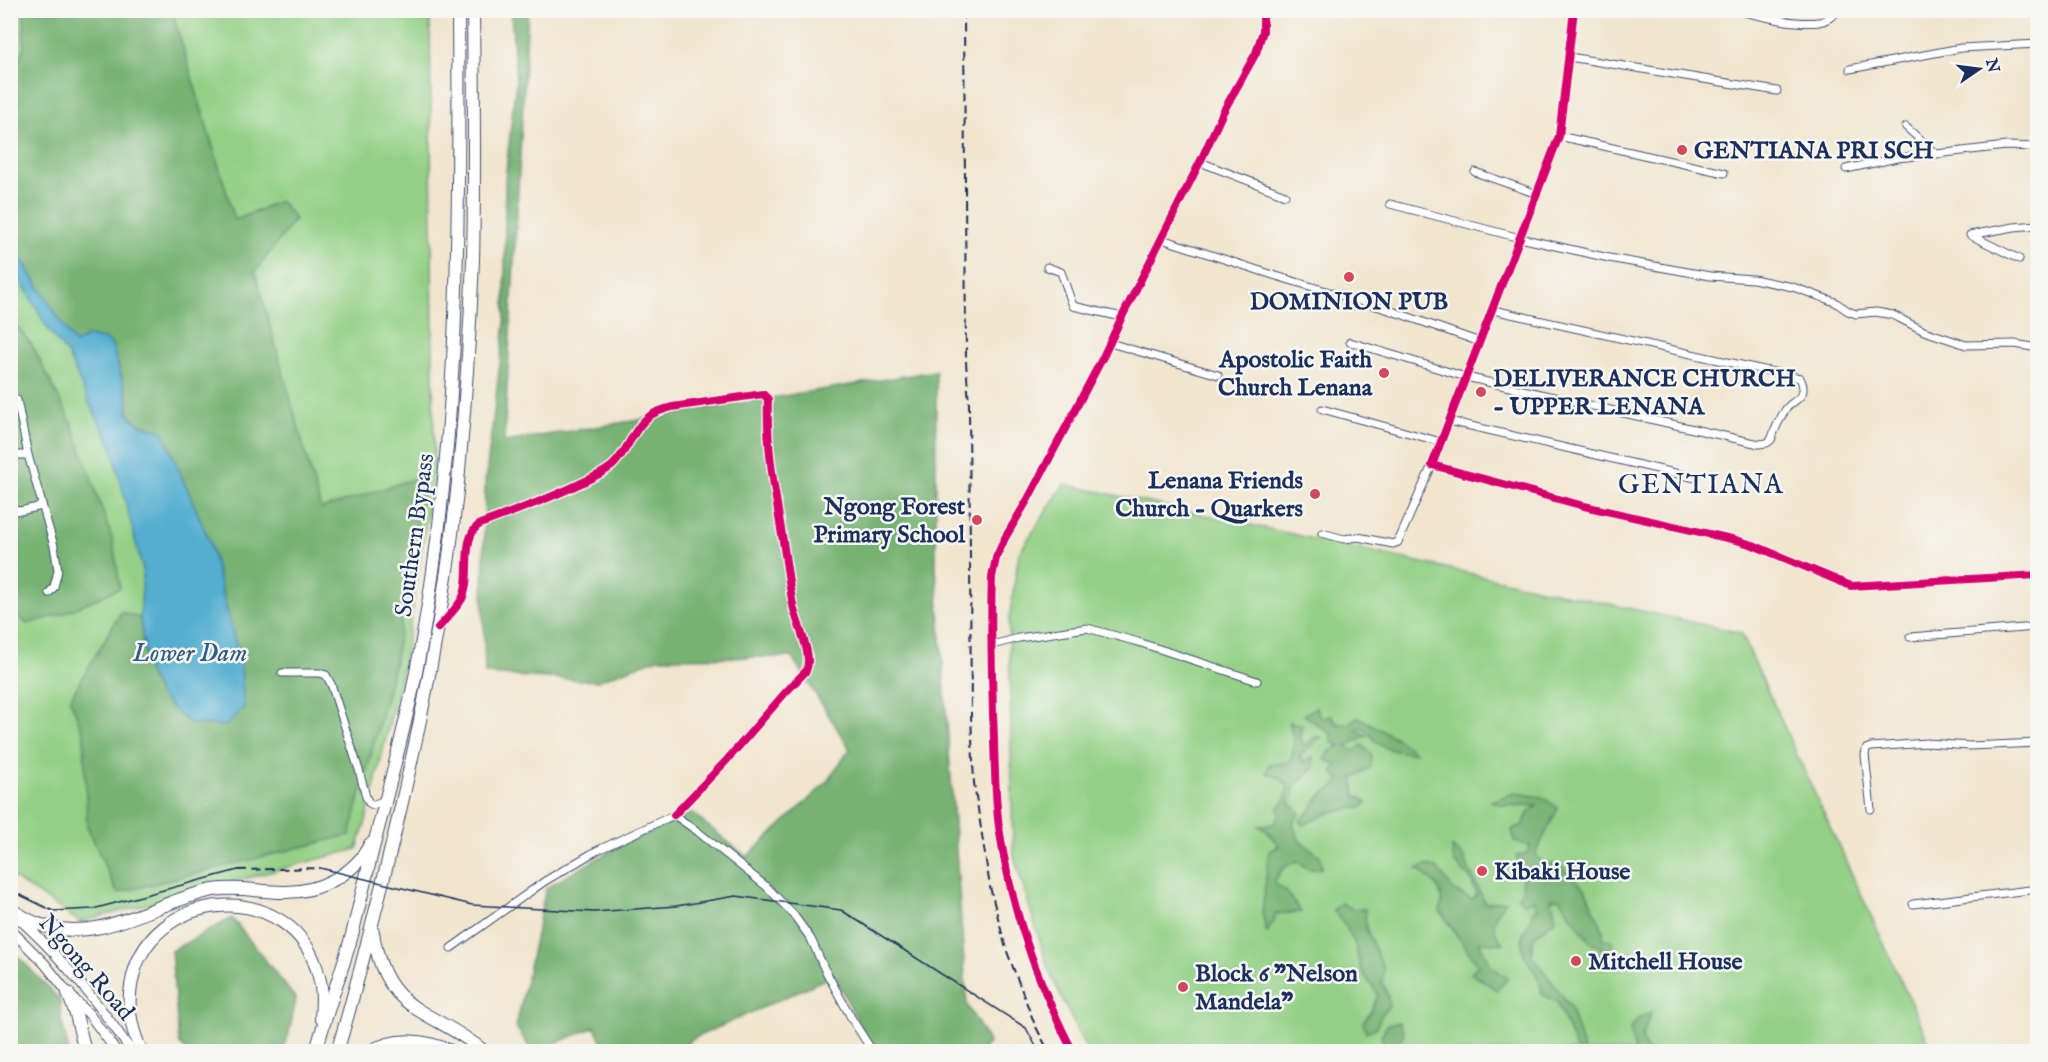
<svg xmlns="http://www.w3.org/2000/svg" width="2048" height="1062" viewBox="0 0 2048 1062" font-family="'IM FELL English',serif">
<style>
.green{fill:#93d085;stroke:#578072;stroke-width:1.5}
.forest{fill:#76b272;stroke:#487068;stroke-width:1.5}
.water{fill:#52aed0;stroke:#366e97;stroke-width:1.5}
.lines{fill:none;stroke-linecap:round;stroke-linejoin:round}
.street-casing{stroke:#3b4a6f;stroke-width:9}
.secondary-casing{stroke:#3b4a6f;stroke-width:11}
.highway-casing{stroke:#3b4a6f;stroke-width:14}
.street{stroke:#fff;stroke-width:7}
.secondary{stroke:#fff;stroke-width:9}
.highway{stroke:#fff;stroke-width:12}
.tram{stroke:#1b2f5e;stroke-width:1.5}
.rail{stroke:#1b2f5e;stroke-width:2;stroke-dasharray:9 4.5;stroke-linecap:butt}
.cycleway-casing{stroke:#f6f6f2;stroke-width:11}
.cycleway{stroke:#d6006c;stroke-width:8}
.poi-dot{fill:#d1495b;stroke:#f6f6f2;stroke-width:2}
.labels{text-anchor:middle;stroke-width:5;stroke-linejoin:round;paint-order:stroke}
.poi-label{font-size:24px;font-weight:bold;fill:#1b2f5e;stroke:#f6f6f2;text-anchor:start}
.street-label{font-size:24px;fill:#1b2f5e;stroke:#f6f6f2}
.water-label{font-size:26px;font-style:italic;fill:#2e5b86;stroke:#f6f6f2}
.quarter-label{font-size:27px;letter-spacing:1.5px;fill:#1b2f5e;stroke:#f6f6f2}
</style>
<rect width="100%" height="100%" fill="#f6f6f2"/>
<filter id="ink" filterUnits="userSpaceOnUse"><feTurbulence type="fractalNoise" baseFrequency=".0167" numOctaves="2"/><feDisplacementMap in="SourceGraphic" scale="12" xChannelSelector="R" yChannelSelector="G"/><feConvolveMatrix kernelMatrix="1 2 1 2 8 2 1 2 1" color-interpolation-filters="sRGB"/></filter>
<filter id="wash" filterUnits="userSpaceOnUse"><feTurbulence type="fractalNoise" baseFrequency=".008" numOctaves="4" result="noise"/><feDisplacementMap in="SourceGraphic" scale="24" xChannelSelector="R" yChannelSelector="G"/><feGaussianBlur stdDeviation="1.35" result="paint"/><feColorMatrix in="noise" values="0 0 0 0 0 0 0 0 0 0 0 0 0 0 0 0 0 1.4 0 .05"/><feComposite in="paint" operator="in"/></filter>
<g filter="url(#wash)">
<rect width="100%" height="100%" fill="#f1e5cd"/>
<g class="green">
<polygon points="10,11 430,11 434,472 403,667 366,821 357,849 80,922 11,876"/>
<polygon points="1064,484 1741,633 1933,1051 1087,1051 1049,971 1013,853 1009,620 1019,553"/>
</g>
<g class="forest">
<polygon points="24,11 172,11 235,220 280,201 295,219 255,272 321,509 425,475 394,666 350,835 117,893 87,826 84,735 70,699 121,612 140,618 147,670 159,694 241,666 209,540 192,503 148,426 138,423 128,414 127,396 112,345 75,345 13,246 11,248 10,84 24,47"/>
<polygon points="511,11 528,11 504,442 936,371 936,568 967,1005 989,1043 981,1051 873,1051 834,975 688,1041 692,1051 606,1051 595,1027 537,1051 532,1051 516,1027 546,888 619,846 692,813 747,857 826,783 850,749 792,657 658,658 597,681 485,674 483,597 485,484 505,324 505,180 516,81"/>
<polygon points="10,318 32,345 73,426 113,541 120,588 62,614 27,624 11,611"/>
<path d="M1316,707L1321,718L1332,716L1337,724H1347L1358,717L1396,738L1415,752C1407,754 1387,750 1380,745C1375,741 1369,732 1362,727L1355,730L1367,735L1346,746L1354,751L1362,745L1372,755L1371,767L1353,778L1355,795L1367,802L1362,807L1331,812L1303,825L1300,820C1312,812 1311,807 1319,798C1326,789 1332,792 1340,779L1332,773L1337,764L1325,760L1329,752L1340,746L1332,743L1331,734L1304,715Z"/>
<path d="M1289,722L1302,725L1300,736L1304,746L1315,737H1321L1299,757L1305,762L1313,757L1314,767L1295,786L1290,803L1300,813L1293,824L1299,840L1320,856L1322,868C1310,871 1307,870 1298,861C1285,865 1280,870 1274,883L1286,891L1301,912L1275,914L1274,921L1267,932L1262,914L1269,851L1279,846L1267,831L1259,826L1274,824L1280,813L1278,808L1285,801L1288,786L1280,778L1266,773L1269,765L1290,762C1296,747 1294,738 1289,722Z"/>
<path d="M1515,793L1542,797L1558,808L1535,855L1544,863L1560,866L1585,889L1603,930V939L1614,942L1604,968L1594,962L1600,955L1601,947L1589,941L1559,898L1551,899L1556,919L1534,937L1531,954L1570,1006L1584,1051H1577L1557,1002L1542,994C1541,988 1540,981 1537,975C1530,963 1521,956 1522,941C1522,929 1533,923 1532,911H1537L1534,900L1524,903L1517,897L1523,889L1521,870L1516,856L1527,853L1530,846L1515,842L1512,830L1522,826L1529,812L1537,806C1521,804 1506,808 1491,801Z"/>
<path d="M1452,847L1463,856L1485,903L1506,901C1492,915 1489,929 1504,944L1479,942L1491,966L1508,978L1497,990L1471,973L1478,965L1440,911C1446,889 1434,881 1417,869L1426,865L1438,869L1454,891L1472,900L1477,895L1470,878L1454,862Z"/>
<polygon points="1341,903 1352,909 1365,909 1366,928 1384,970 1382,982 1388,996 1389,1006 1382,1014 1376,1028 1366,1032 1363,1022 1370,1013 1378,995 1361,970 1355,944 1345,925 1333,910"/>
<polygon points="232,918 296,999 289,1033 282,1051 187,1051 179,1043 171,951"/>
<polygon points="12,950 60,1000 61,1020 69,1051 11,1051 10,952"/>
<polygon points="1651,1012 1642,1037 1647,1051 1635,1051 1630,1029 1639,1018"/>
<polygon points="1399,1022 1404,1034 1393,1051 1374,1051 1384,1045 1381,1036 1387,1025"/>
</g>
<polygon class="water" points="13,246 75,344 88,336 107,340 112,345 127,396 128,414 138,423 163,432 209,540 241,666 244,707 226,726 192,724 175,711 159,694 147,670 140,618 143,571 111,444 89,403 68,355 48,329 11,263 11,248"/>
</g>
<g filter="url(#ink)">
<g class="lines">
<g class="street-casing">
<g id="street">
<polyline points="1249,10 1264,14"/>
<polyline points="1574,10 1559,136 1432,465 1584,506 1736,540 1753,545 1851,586 2038,575"/>
<path d="M1735,10C1760,16 1794,25 1819,22C1827,21 1833,15 1839,10"/>
<polyline points="1569,57 1777,91"/>
<polyline points="1850,69 1961,48 2038,44"/>
<polyline points="1906,127 1936,154 2006,146 2038,147"/>
<polyline points="1559,136 1724,173"/>
<polyline points="1200,162 1285,195"/>
<polyline points="1846,169 1897,158 1936,154"/>
<polyline points="1475,172 1537,194"/>
<polyline points="1390,204 1520,238 1609,258 1710,276 1753,279 1793,287 1835,302 1848,311 1856,314 1876,312 1893,315 1924,331 1966,345 2015,344 2038,348"/>
<polyline points="1162,239 1273,275 1389,310 1480,342"/>
<polyline points="2019,259 1970,235 2014,227 2038,225"/>
<polyline points="1047,267 1061,272 1073,306 1122,317"/>
<path d="M1350,342L1466,377L1759,444L1767,443L1771,440C1775,429 1780,418 1786,409C1793,399 1810,398 1800,378L1493,310"/>
<polyline points="1110,343 1218,375"/>
<polyline points="1322,409 1441,442"/>
<polyline points="1449,421 1696,478"/>
<polyline points="10,455 28,455 17,400"/>
<polyline points="28,455 54,546 58,570 54,587 49,593"/>
<polyline points="10,509 20,511 42,506"/>
<polyline points="1322,533 1344,539 1358,537 1393,544 1398,542 1432,465"/>
<path d="M440,626C447,618 456,609 461,600C473,577 458,539 480,524C514,511 547,500 579,484C590,479 602,474 612,466C628,452 633,427 651,415C657,411 665,409 672,407L763,394L768,399C766,447 775,493 783,541C786,562 789,584 793,605C796,623 814,655 806,671L785,693L726,761L674,815"/>
<polyline points="1910,637 2036,627 2038,590"/>
<polyline points="992,645 1019,638 1087,628 1138,642 1257,681"/>
<polyline points="282,673 320,673 326,675 331,684 359,770 366,797 369,803 373,805 386,799"/>
<polyline points="1871,809 1865,755 1866,749 1871,747 1927,743 1970,746 2038,743"/>
<polyline points="1913,904 2038,889"/>
<polyline points="451,948 545,881 596,851 674,815 697,831 767,887 793,914 811,939 824,968 853,1021 873,1052"/>
<polyline points="2036,1002 2038,1002"/>
<path d="M1073,1052C1037,982 1010,905 999,827C994,790 995,751 993,714C992,668 990,622 992,577L996,558L1005,538L1028,499L1103,357L1120,321L1202,158L1223,112L1256,53L1263,31V10"/>
</g>
</g>
<g class="secondary-casing">
<g id="secondary">
<path d="M19,919C62,957 99,1004 132,1052"/>
<polyline points="10,929 45,964 68,993 89,1014 117,1052"/>
</g>
</g>
<g class="highway-casing">
<g id="highway">
<path d="M10,909C19,914 29,921 38,924C103,946 153,901 214,890C238,886 259,892 283,892C317,893 355,875 370,844"/>
<path d="M373,932C385,1016 431,1007 485,1052"/>
<polyline points="68,993 76,1014 85,1052"/>
<path d="M142,1052C131,1030 127,1009 131,986C146,885 296,876 319,977C323,990 322,1004 321,1018"/>
<path d="M316,1052C326,1012 341,974 352,935C359,907 365,880 372,852C386,799 400,746 412,692C459,468 460,238 458,10"/>
<path d="M337,1052C359,980 376,909 394,836C422,720 446,602 458,482C465,408 470,334 473,260C475,177 474,94 473,10"/>
<path d="M369,1052C396,1036 426,1040 453,1052"/>
</g>
</g>
<use href="#street" class="street"/>
<use href="#secondary" class="secondary"/>
<use href="#highway" class="highway"/>
<g class="tram">
<polyline points="320,868 472,905 594,912 676,906 736,896 841,910 1026,1028 1039,1052"/>
<polyline points="10,890 53,911 93,909 238,870"/>
</g>
<g class="rail">
<polyline points="964,10 966,362 969,404 971,715 974,783 990,887 1006,949 1035,1025 1049,1052"/>
<polyline points="238,870 320,868"/>
</g>
<g class="cycleway-casing">
<g id="cycleway">
<polyline points="1574,10 1559,136 1432,465 1584,506 1736,540 1753,545 1851,586 2038,575"/>
<path d="M438,628C446,619 456,609 462,599C473,576 459,538 480,524C514,511 547,500 579,484C590,479 602,474 612,466C628,452 633,427 651,415C657,411 665,409 672,407L763,394L768,399C766,447 775,493 783,541C786,562 789,584 793,605C796,623 814,655 806,671L785,693L726,761L674,815"/>
<path d="M1073,1052C1037,982 1010,905 999,827C994,790 995,751 993,714C992,668 990,622 992,577L996,558L1005,538L1028,499L1103,357L1120,321L1202,158L1223,112L1256,53L1263,31V10"/>
</g>
</g>
<use href="#cycleway" class="cycleway"/>
</g>
</g>
<g class="poi-dot">
<circle cx="1682" cy="150" r="6"/>
<circle cx="1349" cy="277" r="6"/>
<circle cx="1384" cy="373" r="6"/>
<circle cx="1481" cy="392" r="6"/>
<circle cx="1315" cy="494" r="6"/>
<circle cx="977" cy="520" r="6"/>
<circle cx="1482" cy="871" r="6"/>
<circle cx="1576" cy="961" r="6"/>
<circle cx="1183" cy="987" r="6"/>
</g>
<g class="labels">
<g class="poi-label">
<text x="1694" y="158">GENTIANA PRI SCH</text>
<text x="1349" y="309" text-anchor="middle">DOMINION PUB</text>
<text x="1372" y="367" text-anchor="end">Apostolic Faith<tspan x="1372" dy="28">Church Lenana</tspan></text>
<text x="1493" y="386">DELIVERANCE CHURCH<tspan x="1493" dy="28">- UPPER LENANA</tspan></text>
<text x="1303" y="488" text-anchor="end">Lenana Friends<tspan x="1303" dy="28">Church - Quarkers</tspan></text>
<text x="965" y="514" text-anchor="end">Ngong Forest<tspan x="965" dy="28">Primary School</tspan></text>
<text x="1494" y="879">Kibaki House</text>
<text x="1588" y="969">Mitchell House</text>
<text x="1195" y="981">Block 6 "Nelson<tspan x="1195" dy="28">Mandela"</tspan></text>
</g>
<g class="street-label">
<text transform="translate(414 535) rotate(-82)" y="8">Southern Bypass</text>
<text transform="translate(87 967) rotate(49)" y="8">Ngong Road</text>
</g>
<g class="water-label">
<text x="190" y="661">Lower Dam</text>
</g>
<g class="quarter-label">
<text x="1701" y="493">GENTIANA</text>
</g>
</g>
<rect width="2048" height="1062" fill="none" stroke="#f6f6f2" stroke-width="36"/>
<g transform="translate(1979 69) rotate(76)" stroke="#f6f6f2" stroke-width="4.5" paint-order="stroke">
<path d="M0-4.5L10 22L0 15L-10 22Z" fill="#1b2f5e"/>
<text y="-9" font-size="16" font-weight="bold" text-anchor="middle" fill="#1b2f5e">N</text>
</g>
</svg>
